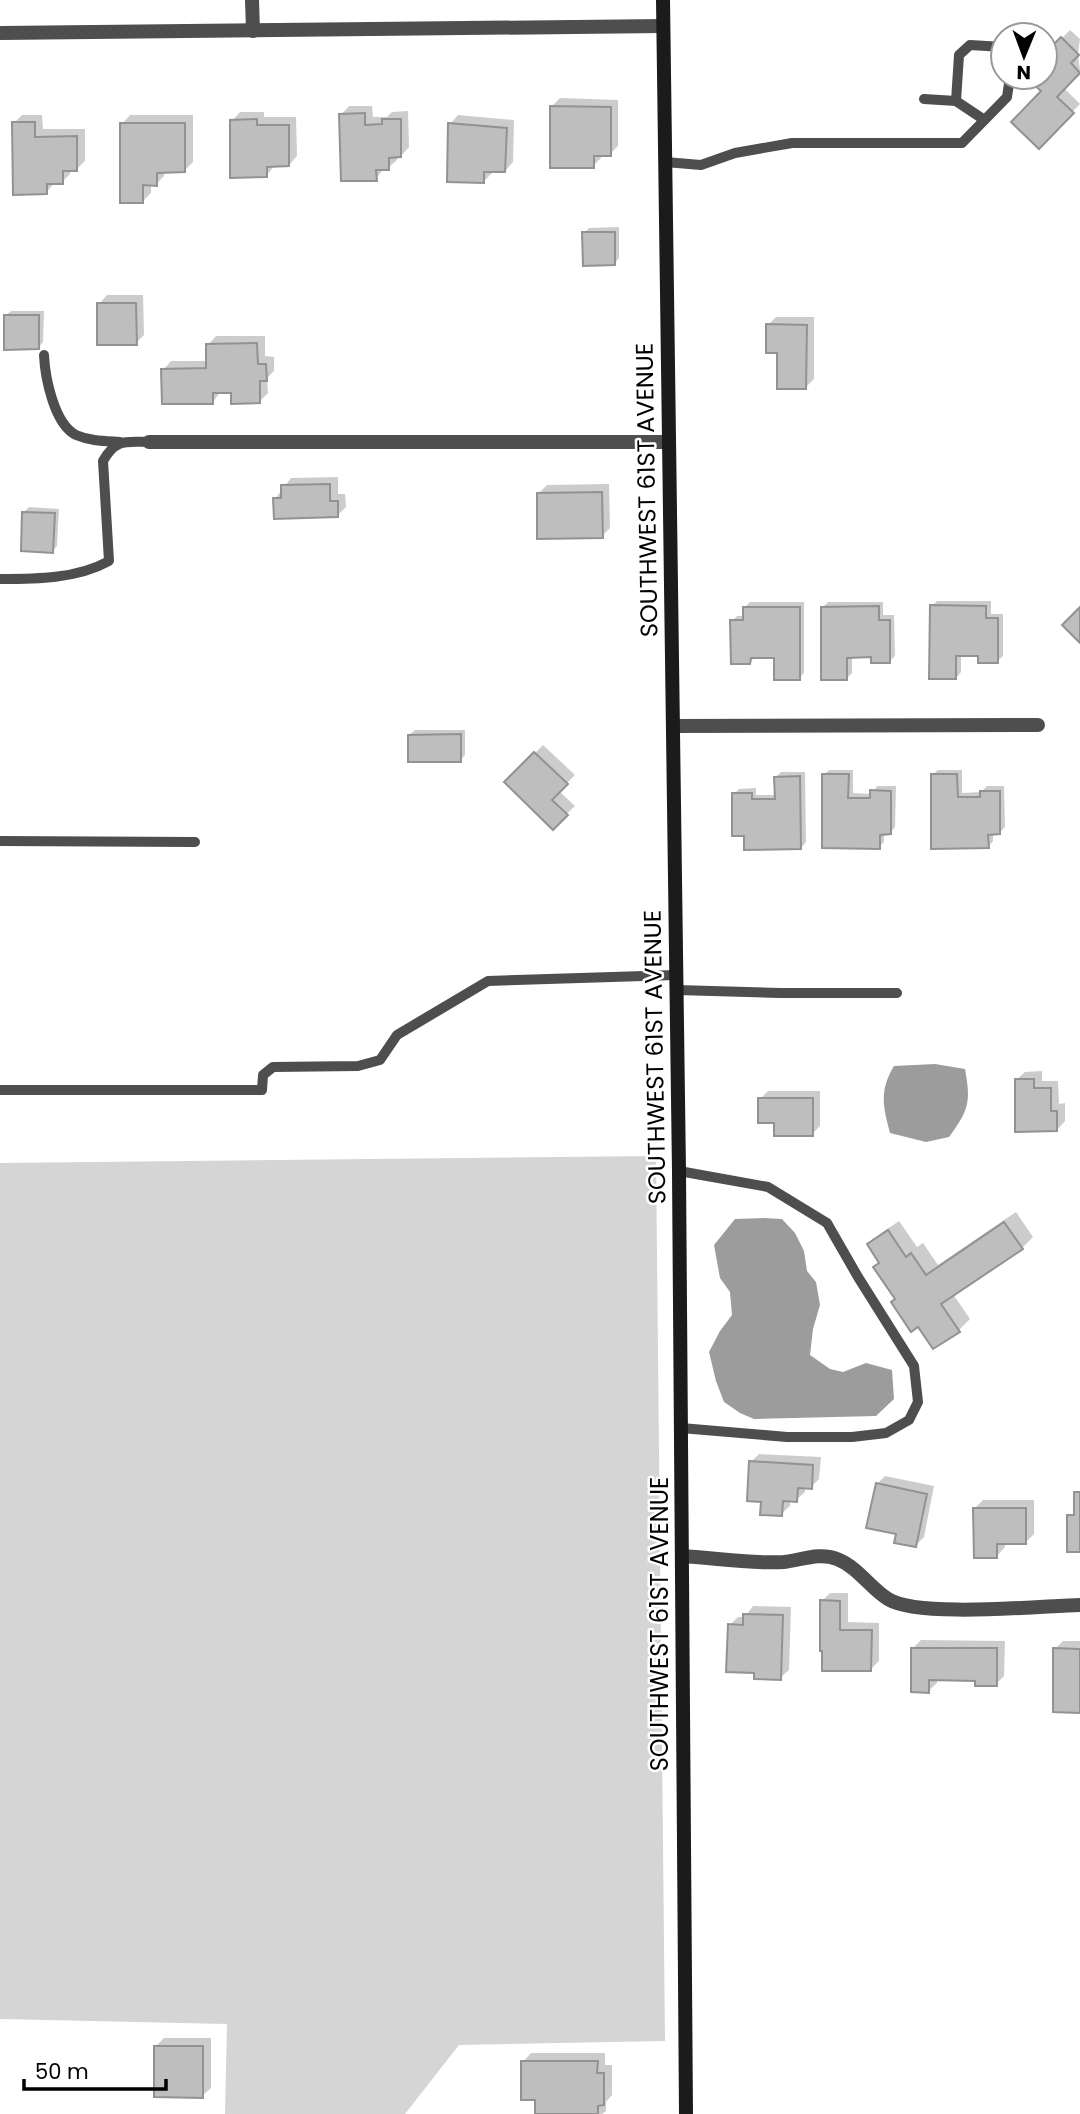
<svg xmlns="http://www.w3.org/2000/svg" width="1080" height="2114" viewBox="0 0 1080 2114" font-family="Poppins,sans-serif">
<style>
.green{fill:#d5d5d5}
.water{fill:#9c9c9c}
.shadow{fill:#0003}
.building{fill:#bebebe;stroke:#929292;stroke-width:2}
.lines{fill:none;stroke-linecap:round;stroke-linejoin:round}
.lane{stroke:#4e4e4e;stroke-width:10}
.street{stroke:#4e4e4e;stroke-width:14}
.secondary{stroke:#1b1b1b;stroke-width:14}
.labels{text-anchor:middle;stroke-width:5;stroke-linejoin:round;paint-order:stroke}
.street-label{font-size:24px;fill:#000;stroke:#fff}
</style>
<rect width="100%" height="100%" fill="#fff"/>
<polygon class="green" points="656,1156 665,2041 459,2045 405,2114 225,2114 227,2024 0,2019 0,1163"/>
<g class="water">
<path d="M935,1064L965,1069C971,1102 969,1110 949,1137L926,1142L890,1133C883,1106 879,1091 894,1066Z"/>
<polygon points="764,1218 782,1219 795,1233 804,1251 807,1271 816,1282 820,1305 813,1329 810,1355 830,1369 843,1372 866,1363 892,1370 894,1399 876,1416 754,1419 740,1413 724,1402 716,1381 709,1352 720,1331 732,1315 730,1292 720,1278 714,1245 735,1219"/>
</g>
<g class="shadow">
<polygon points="1070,30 1080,39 1078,54 1080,71 1064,88 1080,104 1039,146 1043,91 1028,77 1045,77 1045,56"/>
<polygon points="560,98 618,100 618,146 610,154 601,154 601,158 593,166 551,107"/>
<polygon points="349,106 372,106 373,117 387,117 392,112 408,111 409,147 401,156 397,156 397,160 388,168 384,168 376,179 341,115"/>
<polygon points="240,112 264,112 264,117 296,117 297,156 289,165 275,165 266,176 232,121"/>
<polygon points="22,115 42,115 43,129 85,129 85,161 77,169 70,169 70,174 62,182 55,182 46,193 14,123"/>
<polygon points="130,115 193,115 193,162 184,171 164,171 164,176 156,184 151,184 151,193 143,201 122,124"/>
<polygon points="458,115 514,120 513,162 505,171 492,170 492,173 483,182 450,124"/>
<polygon points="619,227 619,258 614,264 584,233 589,228"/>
<polygon points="107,295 143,295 144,335 136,343 99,304"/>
<polygon points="11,311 44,311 43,342 38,348 5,316"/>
<polygon points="776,317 814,317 814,379 806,387 779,351 768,325"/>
<polygon points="216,336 265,336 265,356 274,357 274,371 267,378 268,393 259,402 232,391 221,391 213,402 163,370 171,361 208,361 208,345"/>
<polygon points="338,477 338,494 345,494 346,507 337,516 275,499 291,478"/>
<polygon points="609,484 610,528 602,536 538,494 547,485"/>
<polygon points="29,507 59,509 57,546 52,551 24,512"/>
<polygon points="937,601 991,601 991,614 1003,614 1003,656 997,661 980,654 961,654 961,672 956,678 932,606"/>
<polygon points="750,602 804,602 804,673 799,678 776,656 756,656 750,662 732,621 737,616 745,616 745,607"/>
<polygon points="828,602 883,602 883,615 894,615 895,656 890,661 872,656 852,656 852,673 847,678 823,607"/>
<polygon points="415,730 465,730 465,755 460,760 409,735"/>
<polygon points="543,745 575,775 559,791 575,806 553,827 507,782"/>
<polygon points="829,770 853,770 853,793 872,794 877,786 896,786 895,827 890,833 884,833 884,842 879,847 824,775"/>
<polygon points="938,770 962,770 962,793 981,792 987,786 1004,786 1005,827 999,833 993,833 993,841 988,847 932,775"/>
<polygon points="781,772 805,772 806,842 801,848 746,834 734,794 739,789 756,788 756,795 776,795 776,777"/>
<polygon points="1042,1071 1042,1081 1058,1081 1059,1104 1065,1103 1065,1121 1057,1130 1016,1080 1025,1072"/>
<polygon points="768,1091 820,1091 820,1126 812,1134 776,1122 760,1099"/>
<polygon points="1016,1212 1033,1237 1022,1248 953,1294 970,1319 959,1330 897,1298 881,1262 869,1245 880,1234 899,1221 917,1247 923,1243 938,1265"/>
<polygon points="759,1454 821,1457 819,1479 811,1487 805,1487 805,1492 796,1500 790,1500 790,1506 781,1514 763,1500 751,1462"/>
<polygon points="885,1476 934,1486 924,1537 916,1545 898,1533 877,1484"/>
<polygon points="983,1500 1034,1500 1034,1534 1026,1542 1005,1542 1005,1547 997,1556 975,1508"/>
<polygon points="830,1593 848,1593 848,1622 879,1623 879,1661 870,1670 824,1669 822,1601"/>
<polygon points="753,1606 791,1607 789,1670 780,1678 756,1671 730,1625 738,1617 745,1617"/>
<polygon points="921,1640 1005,1641 1004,1676 996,1684 977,1679 937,1679 937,1683 928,1691 913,1648"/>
<polygon points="1063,1641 1080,1641 1080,1711 1055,1649"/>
<polygon points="164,2038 211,2038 211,2088 202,2096 156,2046"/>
<polygon points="531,2053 605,2053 605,2065 612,2065 612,2095 606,2102 606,2111 602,2114 537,2114 537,2098 523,2062"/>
</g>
<g class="building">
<polygon points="1061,37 1079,55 1071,63 1080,73 1057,97 1074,113 1039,149 1011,122 1041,91 1025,77 1045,77 1045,53"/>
<polygon points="550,106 611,107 611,156 594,156 594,168 550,168"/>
<polygon points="365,113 365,125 382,124 382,119 401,119 401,157 389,158 389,170 376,170 377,181 341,181 339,114"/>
<polygon points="257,119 257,125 289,125 289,166 267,167 267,177 230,178 230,120"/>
<polygon points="12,122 35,122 35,137 77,136 77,171 63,171 63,184 47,184 47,194 13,195"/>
<polygon points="120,123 185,123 185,172 157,173 157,186 143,185 143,203 120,203"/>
<polygon points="448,123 507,128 505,172 484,172 484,183 447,182"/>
<polygon points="582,232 615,232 615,265 583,266"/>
<polygon points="97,303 136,303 137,345 97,345"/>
<polygon points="4,315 39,315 39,349 4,350"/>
<polygon points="766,324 807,325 806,389 777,389 777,353 766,353"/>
<polygon points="257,343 258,364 266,364 267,381 260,381 260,403 231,404 231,393 213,393 213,404 162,404 161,369 206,368 206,344"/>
<polygon points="330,484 330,501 338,501 338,517 274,519 273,498 281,498 281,485"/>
<polygon points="602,492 603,538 537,539 537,493"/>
<polygon points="22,512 55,513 53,553 21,551"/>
<polygon points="930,605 986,606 986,618 998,618 998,663 978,663 978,656 956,656 956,679 929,679"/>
<polygon points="879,606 879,620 890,620 890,663 871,663 871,657 847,658 847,680 821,680 821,607"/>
<polygon points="743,607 800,607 800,680 774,680 774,658 751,658 750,664 731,664 730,620 743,620"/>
<polygon points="1080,607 1080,643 1062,625"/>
<polygon points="461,734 461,762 408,762 408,735"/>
<polygon points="534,752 568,784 552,800 568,815 553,830 504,782"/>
<polygon points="822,774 849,774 848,798 870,798 870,790 891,791 891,834 880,835 880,849 822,848"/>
<polygon points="931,774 957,774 958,797 980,797 980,791 1000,791 1000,834 988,835 989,848 931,849"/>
<polygon points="800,776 801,849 744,850 744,836 732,836 732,793 752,793 752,799 775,799 774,777"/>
<polygon points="1015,1079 1034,1079 1034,1088 1051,1088 1051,1111 1057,1111 1057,1131 1015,1132"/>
<polygon points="758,1098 813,1098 813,1136 774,1136 774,1123 758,1123"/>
<polygon points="1004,1222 1023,1249 941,1304 960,1332 933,1349 918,1327 911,1332 891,1302 895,1299 873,1267 879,1263 867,1244 888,1230 906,1257 911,1253 926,1275"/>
<polygon points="749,1461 813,1465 812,1489 798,1488 797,1502 783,1501 782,1516 760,1515 761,1502 747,1501"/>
<polygon points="876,1483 927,1494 916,1547 894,1543 896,1534 866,1528"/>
<polygon points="1074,1492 1080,1492 1080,1552 1067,1552 1067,1515 1074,1515"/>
<polygon points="973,1508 1026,1508 1026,1544 997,1544 997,1558 974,1558"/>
<polygon points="820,1600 840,1601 840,1630 872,1630 871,1671 822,1671 822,1651 820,1651"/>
<polygon points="743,1614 783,1615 781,1680 754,1679 754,1673 726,1672 728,1624 743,1625"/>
<polygon points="911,1648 997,1648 997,1686 975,1686 975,1681 929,1680 929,1693 911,1692"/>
<polygon points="1053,1648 1080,1649 1080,1713 1053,1712"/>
<polygon points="154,2046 203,2046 203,2098 154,2097"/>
<polygon points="521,2061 598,2061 597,2073 604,2073 604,2105 598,2106 598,2114 535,2114 535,2100 521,2100"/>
</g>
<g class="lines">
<g class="lane">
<polyline points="924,99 956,101"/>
<polyline points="983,119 956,101 959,55 970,45 1003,47"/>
<polyline points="665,162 701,165 735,153 792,143 962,143 1007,97 1010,77"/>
<path d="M44,355C45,377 54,424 76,435C90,441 105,441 120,442"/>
<path d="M0,579C35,579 77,579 109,561L103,461C116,438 126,442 149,442"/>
<polyline points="0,841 195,842"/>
<polyline points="677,990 780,993 897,993"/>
<polyline points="0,1090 262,1090 263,1075 273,1067 358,1066 380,1060 397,1035 488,981 676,975"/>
<polyline points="679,1171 768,1187 827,1223 858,1277 914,1366 918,1402 909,1420 886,1433 852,1437 787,1437 681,1428"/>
</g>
<g class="street">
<polyline points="252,0 253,31"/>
<polyline points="0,33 663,26"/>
<polyline points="149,442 669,442"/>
<polyline points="673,726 1038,725"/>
<path d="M682,1556C715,1558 750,1564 784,1562C802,1560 819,1552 837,1559C858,1567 870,1588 888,1599C918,1618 1040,1606 1080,1605"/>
</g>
<polyline class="secondary" points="663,0 679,1171 686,2114"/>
</g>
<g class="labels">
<g class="street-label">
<text transform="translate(647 490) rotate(-91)" y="8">SOUTHWEST 61ST AVENUE</text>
<text transform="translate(655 1057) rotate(-91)" y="8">SOUTHWEST 61ST AVENUE</text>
<text transform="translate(660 1624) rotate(-90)" y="8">SOUTHWEST 61ST AVENUE</text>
</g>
</g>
<g transform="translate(1024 56) rotate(181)"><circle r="33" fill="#ffffff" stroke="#999999" stroke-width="2"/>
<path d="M0-5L12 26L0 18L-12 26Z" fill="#000000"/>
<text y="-10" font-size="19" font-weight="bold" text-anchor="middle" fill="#000000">N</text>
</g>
<path d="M24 2079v10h142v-10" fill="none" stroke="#000000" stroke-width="3.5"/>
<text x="35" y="2079" font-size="21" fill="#000000" stroke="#ffffff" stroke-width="5" paint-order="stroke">50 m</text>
</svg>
